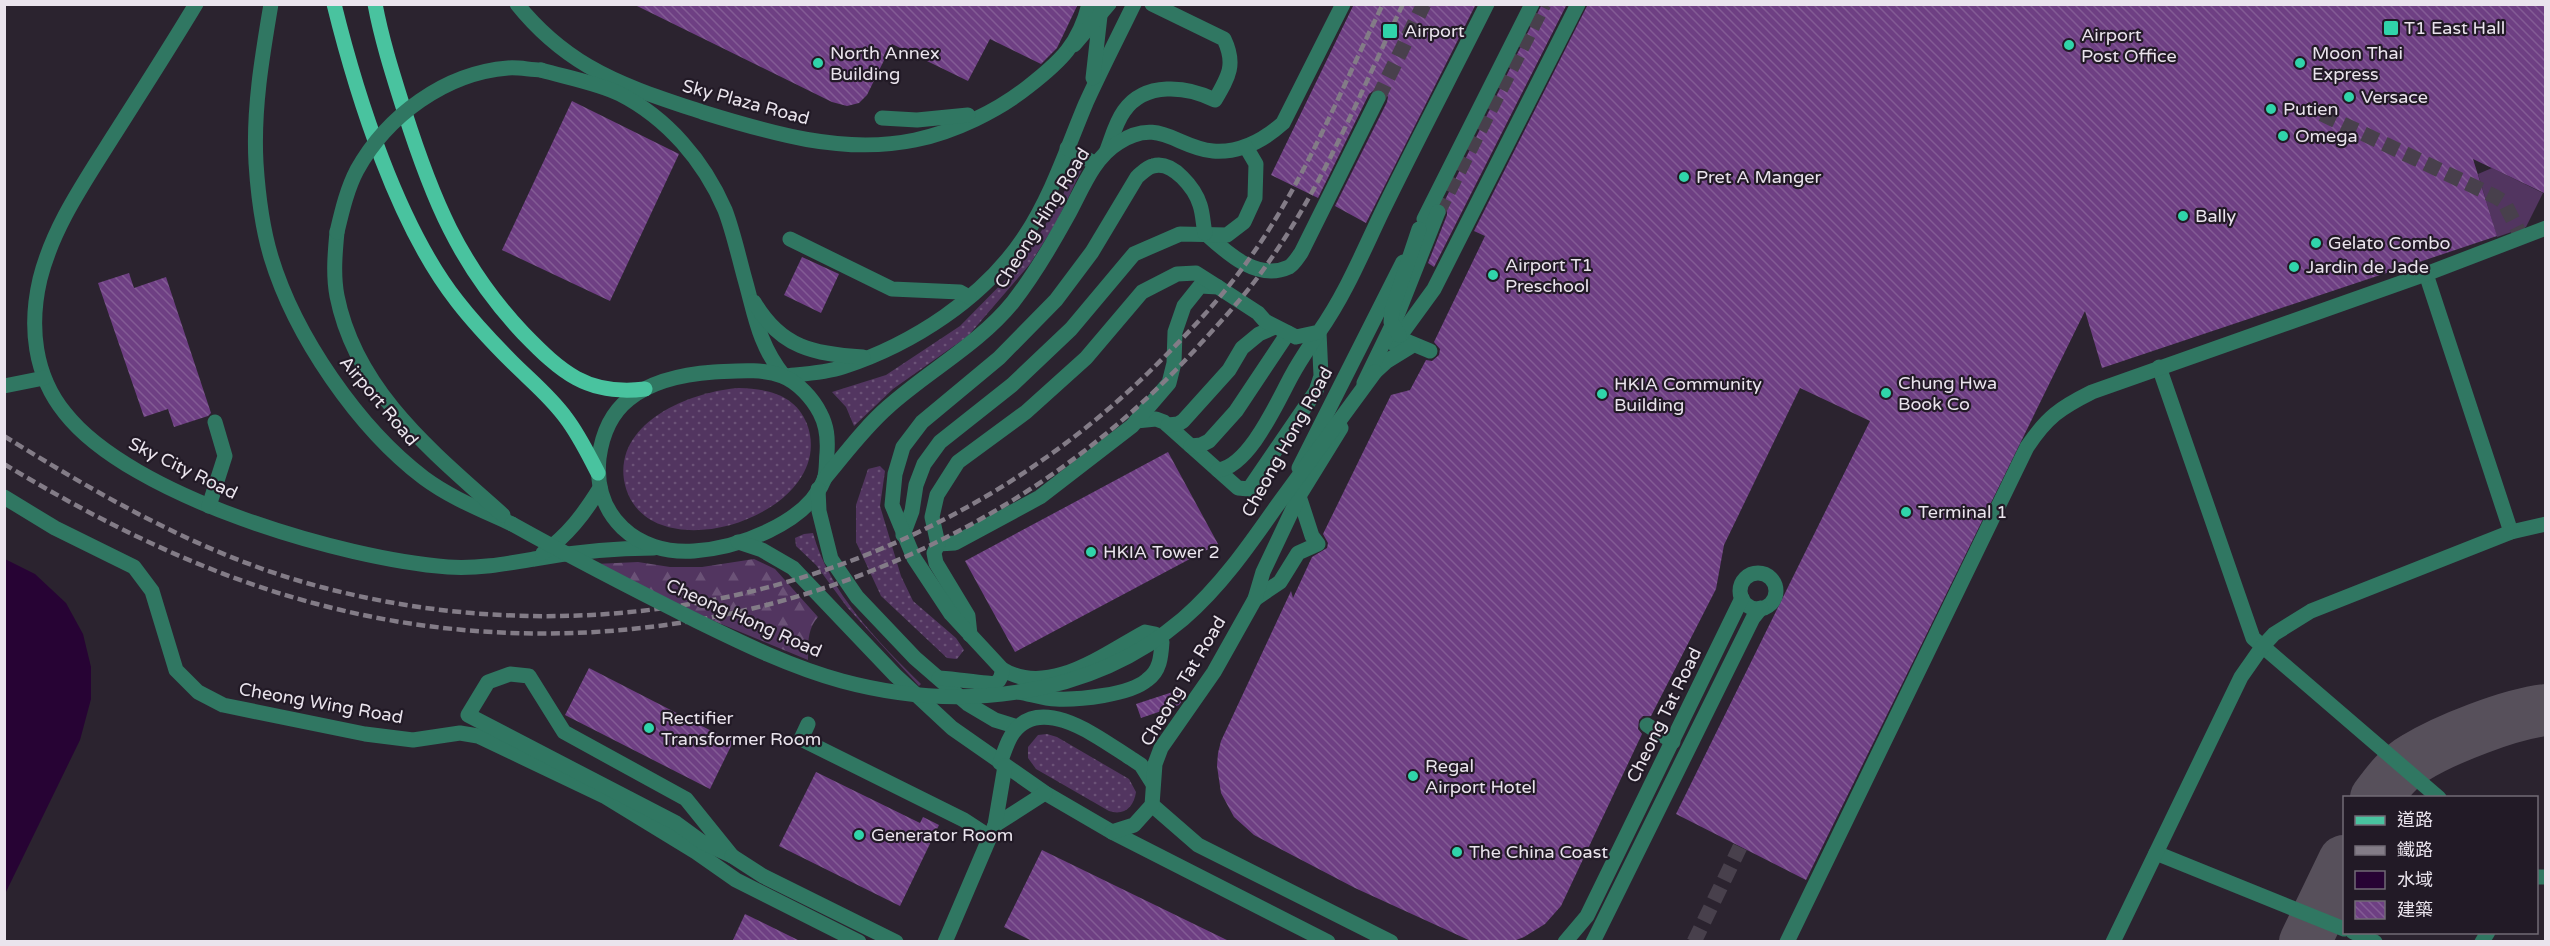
<svg xmlns="http://www.w3.org/2000/svg" width="2550" height="946" viewBox="0 0 2550 946" font-family="'Varela Round','Noto Sans TC',sans-serif">
<style>
.grass{fill:url(#grass-dots)}
.forest{fill:url(#forest-firs)}
.park{fill:#523560}
.water{fill:#270334}
.lines{fill:none;stroke-linecap:round;stroke-linejoin:round}
.taxiway{stroke:#57505b;stroke-width:52}
.building{fill:url(#building-back-hatch)}
.minor-tunnel{stroke:#48404c;stroke-width:15;stroke-dasharray:15 8;stroke-linecap:butt}
.minor{stroke:#307762;stroke-width:15}
.major{stroke:#49c39f;stroke-width:15}
.rail{stroke:#837c87;stroke-width:4.5;stroke-dasharray:9 4.5;stroke-linecap:butt}
.minor-bridge{stroke:#307762;stroke-width:15}
.poi-dot{fill:#30d4aa;stroke:#221a26;stroke-width:2}
.labels{text-anchor:middle;stroke-width:4.5;stroke-linejoin:round;paint-order:stroke}
.poi-label{font-size:18px;fill:#eae4ed;stroke:#221a26;text-anchor:start}
.street-label{font-size:18px;fill:#eae4ed;stroke:#221a26}
</style>
<defs>
<pattern id="grass-dots" width="8" height="8" patternUnits="userSpaceOnUse" patternTransform="scale(1.5)"><rect width="8" height="8" fill="#523560"/><path d="M2 2h.1M6 6h.1" fill="none" stroke="#6b5277" stroke-width="1.8" stroke-linecap="round"/></pattern>
<pattern id="forest-firs" width="22" height="20" patternUnits="userSpaceOnUse" patternTransform="scale(1.5)"><rect width="22" height="20" fill="#523560"/><path d="M5 1l3.5 6h-7zM16 11l3.5 6h-7z" fill="#6b5277"/></pattern>
<pattern id="building-back-hatch" width="6" height="6" patternUnits="userSpaceOnUse" patternTransform="scale(1.5)"><rect width="6" height="6" fill="#6e3f83"/><path d="M-1 5l2 2M0 0l6 6M5-1l2 2" fill="none" stroke="#835b95"/></pattern>
</defs>
<rect width="100%" height="100%" fill="#2b232f"/>
<g class="grass">
<polygon points="1075,161 1084,165 1056,223 1030,264 968,336 893,389 854,426 846,407 832,392 886,375 960,326 1020,265 1062,198"/>
<path d="M739,388C767,389 795,394 807,424C841,516 641,579 624,480C615,421 693,391 739,388Z"/>
<polygon points="880,466 885,471 880,506 901,576 913,601 956,638 964,650 957,659 947,658 881,596 856,542 856,505 868,469"/>
<path d="M813,533C829,592 878,642 921,684L919,686L847,607L816,565L796,546L795,538L804,534Z"/>
<path d="M1047,734L1057,737L1129,779L1136,792C1134,807 1124,816 1109,811L1036,769L1028,758V747L1038,735Z"/>
</g>
<path class="forest" d="M754,559L775,569L818,617C807,629 808,645 808,660L668,602L595,564L638,562L670,567H702Z"/>
<polygon class="park" points="2492,168 2543,193 2526,227 2497,237 2478,174"/>
<polygon class="water" points="5,559 35,574 66,603 83,634 91,667 91,699 80,740 5,894"/>
<g class="lines">
<g class="taxiway">
<path d="M2376,798C2387,783 2399,767 2415,758C2446,739 2510,714 2546,710"/>
<polyline points="2305,942 2344,861"/>
</g>
</g>
<g class="building">
<polygon points="633,4 1078,4 1057,48 1041,64 990,39 968,81 892,44 867,95 859,103 847,106 832,102"/>
<polygon points="1354,4 1476,4 1366,223 1335,206 1387,102 1388,97 1383,90 1377,88 1369,94 1318,198 1271,175"/>
<polygon points="1542,4 1567,4 1434,267 1428,263 1447,215 1447,210 1443,204"/>
<polygon points="1588,4 2546,4 2546,194 2473,159 2497,236 2102,368 2085,311 1806,880 1676,814 1870,421 1800,388 1724,545 1716,589 1651,716 1643,716 1639,720 1638,729 1642,734 1561,906 1545,924 1524,937 1511,942 1473,942 1355,888 1254,835 1234,817 1221,793 1217,766 1218,753 1221,741 1291,591 1293,598 1312,557 1327,548 1328,543 1323,534 1391,395 1410,390 1426,360 1432,361 1439,355 1440,349 1434,342 1485,236 1474,231"/>
<polygon points="572,101 679,154 610,301 502,250"/>
<polygon points="802,257 839,274 821,313 784,295"/>
<polygon points="129,273 134,288 166,277 211,413 208,416 174,427 168,409 144,417 98,283"/>
<polygon points="1168,452 1218,544 1015,652 965,561"/>
<polygon points="589,668 733,742 710,789 565,715"/>
<polygon points="1182,689 1185,697 1179,705 1141,718 1136,704"/>
<polygon points="816,772 920,823 923,817 939,825 900,906 779,846"/>
<polygon points="1042,850 1231,942 1034,942 1004,927"/>
<polygon points="745,914 802,942 732,942"/>
</g>
<g class="lines">
<g class="minor-tunnel">
<polyline points="1378,98 1424,4"/>
<polyline points="2322,114 2496,197 2504,202 2519,232"/>
<polyline points="1438,212 1544,4"/>
<polyline points="1694,942 1740,847"/>
</g>
<g class="minor">
<path d="M196,4C169,49 140,94 112,138C84,183 53,227 40,279C29,326 34,375 65,413C131,497 343,559 448,567C477,569 505,564 534,559C574,552 614,548 654,548"/>
<path d="M271,4C262,57 253,110 256,163C258,194 262,227 271,257C295,336 358,428 424,478C451,498 482,510 512,524"/>
<path d="M517,4C537,29 561,50 588,66C624,87 663,99 702,112C770,133 843,155 915,140C954,132 998,111 1029,86C1061,61 1079,44 1089,4"/>
<path d="M541,70C565,77 598,83 620,94C667,118 704,161 725,210C733,231 738,254 744,276C755,314 758,344 784,376C803,374 825,373 843,367C913,344 984,298 1025,236C1052,195 1067,148 1086,103C1101,70 1118,37 1134,4"/>
<polyline points="1093,78 1101,7"/>
<polyline points="882,118 917,120 968,115"/>
<polyline points="1067,148 1096,164"/>
<path d="M1107,150C1112,137 1116,122 1124,111C1145,81 1187,86 1215,100C1229,76 1236,64 1224,39L1152,4"/>
<polyline points="1424,219 1532,4"/>
<path d="M337,232C335,253 333,275 337,296C356,392 434,453 503,515"/>
<path d="M1205,233C1226,252 1257,282 1289,267C1294,264 1298,257 1301,253L1378,98"/>
<polyline points="790,239 892,289 960,292 969,297"/>
<polyline points="2426,274 2511,532"/>
<path d="M754,302C781,348 814,354 863,357"/>
<polyline points="1406,341 1430,351"/>
<polyline points="1394,344 1434,289 1578,4"/>
<polyline points="2159,367 2253,638 2439,798"/>
<path d="M714,372C736,371 761,368 782,376C798,382 813,399 820,413C827,426 828,438 827,453C826,461 827,472 824,480C806,524 737,548 694,551C636,555 593,516 599,458C602,435 610,414 629,399C653,380 685,374 714,372Z"/>
<polyline points="1375,372 1387,361 1413,345"/>
<polyline points="1364,383 1398,313 1438,212"/>
<polyline points="4,386 44,378"/>
<polyline points="1136,421 1156,419 1164,422 1238,488 1249,489 1316,391 1321,376 1319,332"/>
<polyline points="1168,425 1178,424 1183,421 1229,370 1242,348 1259,334 1275,327"/>
<polyline points="1191,446 1201,445 1209,441 1236,411 1288,333"/>
<polyline points="1299,468 1403,262"/>
<path d="M1218,470C1250,466 1278,400 1292,375C1300,360 1310,346 1319,332"/>
<path d="M824,479C845,454 864,428 888,407C928,371 979,344 1013,302C1034,275 1051,246 1067,217C1081,192 1093,158 1118,143C1159,116 1177,148 1213,151C1240,153 1264,140 1283,123L1343,4"/>
<polyline points="818,489 819,511 831,559 857,597 915,658 968,704 995,720 1018,727"/>
<polyline points="4,497 55,528 134,567 152,591 176,670 198,692 223,705 365,734 413,740 460,733 478,736 606,797 696,852 736,880 859,942"/>
<polyline points="209,506 225,456 215,422"/>
<polyline points="903,535 912,511 916,485 924,464 940,442 1012,385 1071,329 1134,254 1180,234 1227,235 1244,222 1255,198 1256,164 1246,147"/>
<polyline points="738,542 762,550 793,568 895,675 952,728 1045,793 1112,832 1328,942"/>
<path d="M938,544L955,543L1040,497L1132,426L1169,383L1174,363L1175,332L1184,306L1200,286L1218,287L1258,313L1265,321L1296,337L1319,332C1345,295 1362,254 1381,214C1415,144 1452,74 1487,4"/>
<path d="M543,553C568,535 584,514 600,488"/>
<circle cx="1758" cy="591" r="18"/>
<polyline points="1255,599 1280,582 1298,553 1318,544 1312,536 1299,496"/>
<polyline points="970,635 968,616 936,563 934,553 938,544 932,517 937,495 958,462 1026,412 1086,358 1142,292 1177,274 1196,273 1218,287"/>
<path d="M1002,669C1048,698 1104,654 1145,632L1155,634L1162,642C1161,657 1160,671 1147,680C1130,695 1078,700 1056,699C1044,699 1031,694 1019,692"/>
<polygon points="510,674 529,676 564,732 686,799 732,856 702,842 676,823 468,715 488,682"/>
<path d="M939,678C948,678 993,685 997,682C1001,679 1002,674 1002,669L951,614L914,558L892,505L895,474L903,447L922,422L999,358L1056,300L1092,252L1137,177C1142,173 1147,167 1153,166C1173,160 1195,189 1200,205C1203,214 1203,224 1205,233"/>
<polyline points="808,724 801,739 964,820 990,837"/>
<polyline points="1647,725 1673,742"/>
<path d="M1000,763C1004,753 1007,741 1013,733C1042,692 1103,741 1132,759L1141,765L1153,784"/>
<polyline points="1152,805 1198,845 1391,942"/>
<polyline points="995,825 1045,793"/>
<polyline points="1112,832 1134,825 1152,805 1155,764 1161,748 1214,672 1255,599 1263,572 1299,496 1341,428"/>
<polyline points="2156,853 2344,929"/>
<polyline points="732,856 763,876 896,942"/>
<polyline points="2536,877 2546,877"/>
<polyline points="2353,932 2375,942"/>
<polyline points="945,942 995,825 1005,766"/>
<polyline points="1565,942 1587,916 1742,598"/>
<polyline points="1593,942 1753,618 1761,608"/>
<path d="M1787,942L2027,447C2047,417 2060,408 2092,392L2426,274L2546,228"/>
<polyline points="2113,942 2241,677 2262,647 2274,634 2311,611 2511,532 2546,524"/>
<polyline points="2482,942 2488,932"/>
</g>
<g class="major">
<path d="M334,4C357,97 398,226 457,301C474,323 493,343 512,362C530,380 551,397 566,418C579,435 588,454 598,473"/>
<path d="M375,4C382,41 393,75 404,110C432,198 459,265 523,333C561,372 587,396 645,389"/>
</g>
<g class="rail">
<path d="M4,436C106,499 208,558 325,588C618,664 930,584 1148,373C1186,336 1224,296 1254,252C1307,176 1342,87 1383,4"/>
<path d="M4,464C102,523 206,575 317,604C634,689 983,587 1202,342C1225,317 1249,291 1268,263C1324,184 1361,91 1403,4"/>
</g>
<g class="minor-bridge">
<polyline points="1074,45 1109,4"/>
<path d="M337,232C342,211 347,189 357,170C387,116 445,73 508,68C519,67 530,70 541,70"/>
<polyline points="1399,335 1391,322 1392,310 1419,229"/>
<path d="M512,524C573,558 635,590 697,621C744,644 791,667 842,681C957,712 1089,699 1183,619C1220,587 1248,547 1276,507C1309,462 1342,417 1375,372"/>
</g>
</g>
<g class="poi-dot">
<rect x="2383" y="20" width="16" height="16" rx="3"/>
<rect x="1382" y="23" width="16" height="16" rx="3"/>
<circle cx="2069" cy="45" r="6"/>
<circle cx="818" cy="63" r="6"/>
<circle cx="2300" cy="63" r="6"/>
<circle cx="2349" cy="97" r="6"/>
<circle cx="2271" cy="109" r="6"/>
<circle cx="2283" cy="136" r="6"/>
<circle cx="1684" cy="177" r="6"/>
<circle cx="2183" cy="216" r="6"/>
<circle cx="2316" cy="243" r="6"/>
<circle cx="2294" cy="267" r="6"/>
<circle cx="1493" cy="275" r="6"/>
<circle cx="1886" cy="393" r="6"/>
<circle cx="1602" cy="394" r="6"/>
<circle cx="1906" cy="512" r="6"/>
<circle cx="1091" cy="552" r="6"/>
<circle cx="649" cy="728" r="6"/>
<circle cx="1413" cy="776" r="6"/>
<circle cx="859" cy="835" r="6"/>
<circle cx="1457" cy="852" r="6"/>
</g>
<g class="labels">
<g class="poi-label">
<text x="2404" y="34">T1 East Hall</text>
<text x="1404" y="37">Airport</text>
<text x="2081" y="41">Airport<tspan x="2081" dy="21">Post Office</tspan></text>
<text x="830" y="59">North Annex<tspan x="830" dy="21">Building</tspan></text>
<text x="2312" y="59">Moon Thai<tspan x="2312" dy="21">Express</tspan></text>
<text x="2361" y="103">Versace</text>
<text x="2283" y="115">Putien</text>
<text x="2295" y="142">Omega</text>
<text x="1696" y="183">Pret A Manger</text>
<text x="2195" y="222">Bally</text>
<text x="2328" y="249">Gelato Combo</text>
<text x="1505" y="271">Airport T1<tspan x="1505" dy="21">Preschool</tspan></text>
<text x="2306" y="273">Jardin de Jade</text>
<text x="1898" y="389">Chung Hwa<tspan x="1898" dy="21">Book Co</tspan></text>
<text x="1614" y="390">HKIA Community<tspan x="1614" dy="21">Building</tspan></text>
<text x="1918" y="518">Terminal 1</text>
<text x="1103" y="558">HKIA Tower 2</text>
<text x="661" y="724">Rectifier<tspan x="661" dy="21">Transformer Room</tspan></text>
<text x="1425" y="772">Regal<tspan x="1425" dy="21">Airport Hotel</tspan></text>
<text x="871" y="841">Generator Room</text>
<text x="1469" y="858">The China Coast</text>
</g>
<g class="street-label">
<text transform="translate(746 102) rotate(15)" y="6">Sky Plaza Road</text>
<text transform="translate(1042 218) rotate(-58)" y="6">Cheong Hing Road</text>
<text transform="translate(379 401) rotate(50)" y="6">Airport Road</text>
<text transform="translate(1287 442) rotate(-61)" y="6">Cheong Hong Road</text>
<text transform="translate(183 468) rotate(26)" y="6">Sky City Road</text>
<text transform="translate(744 618) rotate(24)" y="6">Cheong Hong Road</text>
<text transform="translate(1183 681) rotate(-59)" y="6">Cheong Tat Road</text>
<text transform="translate(321 703) rotate(10)" y="6">Cheong Wing Road</text>
<text transform="translate(1664 715) rotate(-64)" y="6">Cheong Tat Road</text>
</g>
</g>
<rect width="2550" height="946" fill="none" stroke="#eae4ed" stroke-width="12"/>
<rect x="2343" y="796" width="195" height="138" fill="#221a26" stroke="#726b76" stroke-width="1.5"/>
<rect x="2355" y="816" width="30" height="9" fill="#49c39f" stroke="#726b76" stroke-width="1.5"/>
<text x="2397" y="826" font-size="18" fill="#eae4ed">道路</text>
<rect x="2355" y="846" width="30" height="9" fill="#837c87" stroke="#726b76" stroke-width="1.5"/>
<text x="2397" y="856" font-size="18" fill="#eae4ed">鐵路</text>
<rect x="2355" y="871" width="30" height="18" fill="#270334" stroke="#726b76" stroke-width="1.5"/>
<text x="2397" y="886" font-size="18" fill="#eae4ed">水域</text>
<rect x="2355" y="901" width="30" height="18" fill="url(#building-back-hatch)" stroke="#726b76" stroke-width="1.5"/>
<text x="2397" y="916" font-size="18" fill="#eae4ed">建築</text>
</svg>
